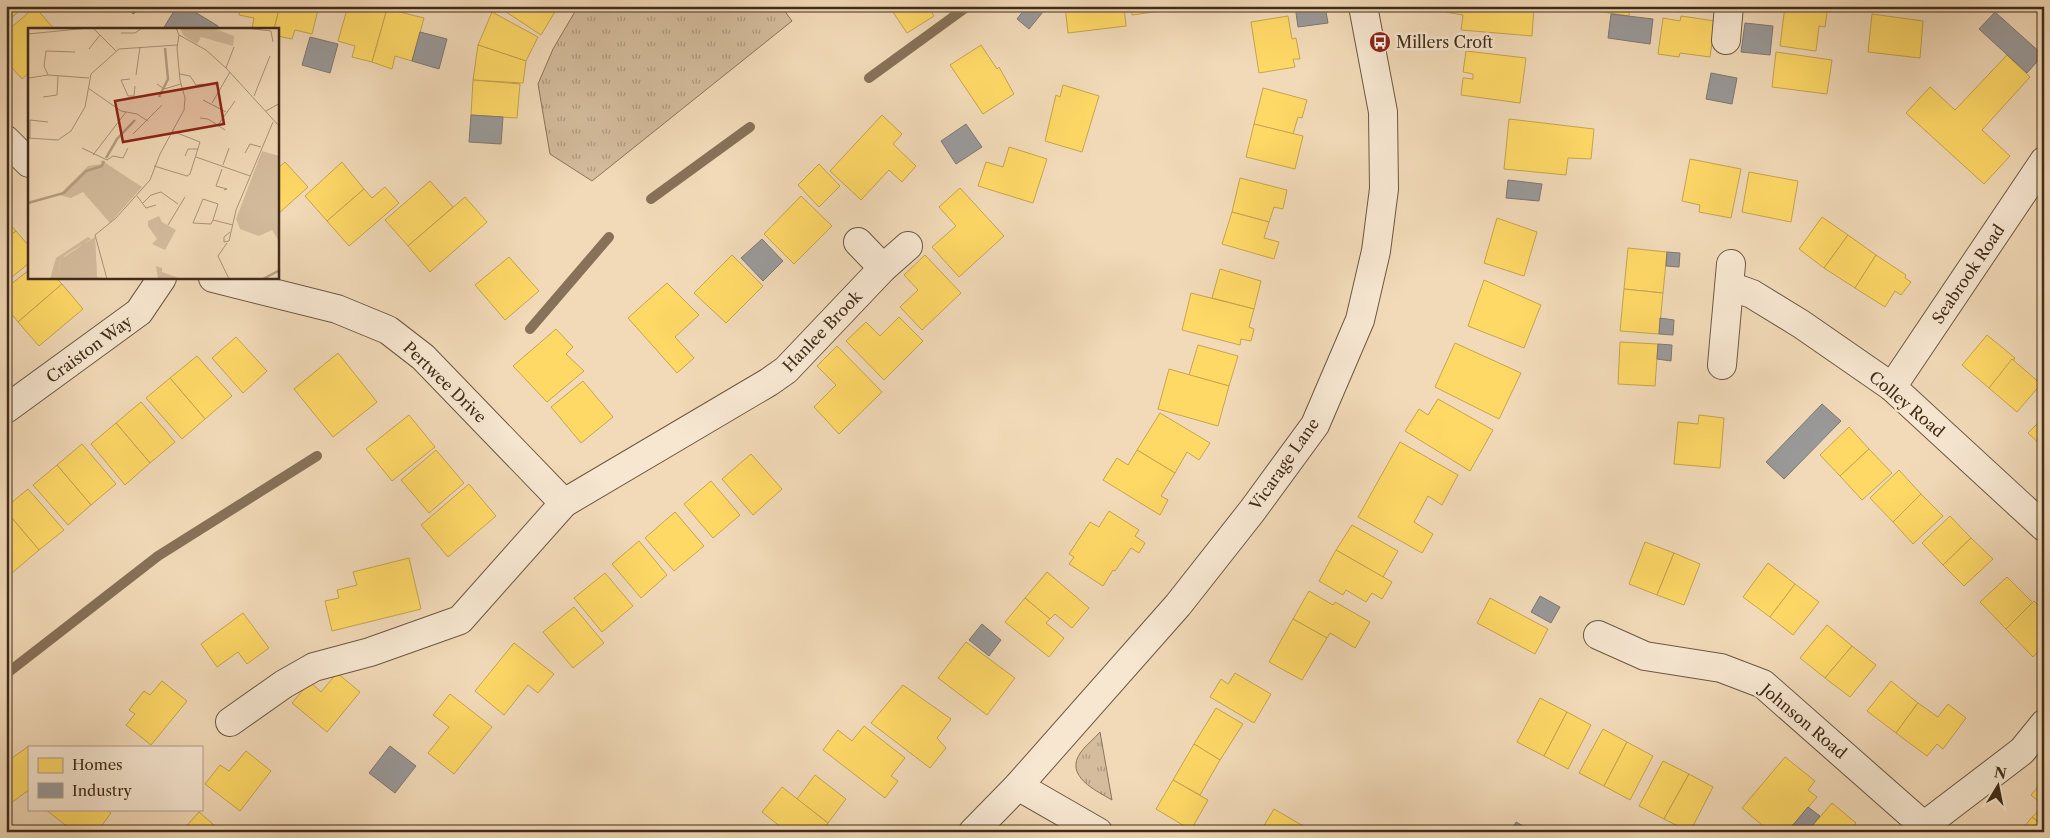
<svg xmlns="http://www.w3.org/2000/svg" width="2050" height="838" viewBox="0 0 2050 838" font-family="'Libre Caslon Text',serif">
<style>
.grass{fill:url(#grass-tufts);stroke:#8a745c}
.homes{fill:#ffd966;stroke:#c6a54f}
.industry{fill:#999;stroke:#7f7873}
.lines{fill:none;stroke-linecap:round;stroke-linejoin:round}
.stream{stroke:#877158;stroke-width:10}
.street-casing{stroke:#6d5842;stroke-width:30}
.street{stroke:#f7e7d1;stroke-width:28}
.labels{text-anchor:middle;stroke-width:5;stroke-linejoin:round;paint-order:stroke}
.poi-label{font-size:16px;fill:#412c1a;stroke:#f7e7d1;text-anchor:start}
.street-label{font-size:16px;fill:#412c1a;stroke:#f7e7d1}
.inset-river{fill:none;stroke:#b69f82;stroke-width:2.5}
.inset-road{fill:none;stroke:#ab9479;stroke-width:1}
.view{fill:#8f2418;fill-opacity:0.15;stroke:#8f2418;stroke-width:2.5}
.inset-edge{fill:none;stroke:#412c1a;stroke-width:2.5}
</style>
<defs>
<pattern id="grass-tufts" width="24" height="20" patternUnits="userSpaceOnUse" patternTransform="scale(1.25)"><rect width="24" height="20" fill="#d4bc9d"/><path d="M3 7l-1-3M5 7V3M7 7l1-3M15 17l-1-3M17 17v-4M19 17l1-3" fill="none" stroke="#ae997f"/></pattern>
</defs>
<rect width="100%" height="100%" fill="#f2dab8"/>
<filter id="stains"><feTurbulence type="fractalNoise" baseFrequency=".004" numOctaves="4"/><feColorMatrix values="0 0 0 0 .2 0 0 0 0 .09 0 0 0 0 .02 0 0 0 .5 -.17"/></filter>
<radialGradient id="worn" r=".72"><stop offset=".6" stop-color="#630" stop-opacity="0"/><stop offset="1" stop-color="#630" stop-opacity=".3"/></radialGradient>
<g class="grass">
<polygon points="581,6 781,6 792,21 592,181 550,154 538,84 553,49 576,10"/>
<path d="M1100,732L1112,800C1097,791 1063,776 1081,752C1086,745 1094,739 1100,732Z"/>
</g>
<g class="homes">
<polygon points="6,6 25,6 10,19 6,14"/>
<polygon points="241,6 280,6 274,29 252,29 254,18 239,15"/>
<polygon points="280,6 319,6 312,34 295,30 292,39 278,36 278,29 274,29"/>
<polygon points="348,6 377,6 387,9 372,62 352,57 355,46 338,41"/>
<polygon points="497,6 551,6 556,10 541,35"/>
<polygon points="889,6 928,6 934,16 907,33"/>
<polygon points="1065,6 1124,6 1126,26 1068,33"/>
<polygon points="1131,6 1189,6 1189,7 1132,15"/>
<polygon points="1445,6 1534,6 1532,36 1461,30 1463,15 1445,12"/>
<polygon points="1576,6 1630,6 1629,16 1576,8"/>
<polygon points="1785,6 1828,6 1825,27 1819,26 1816,51 1780,46"/>
<polygon points="35,7 54,29 29,29 29,73 22,79 6,61 6,32"/>
<polygon points="387,9 424,18 412,61 395,56 392,69 372,62"/>
<polygon points="492,12 538,37 526,61 478,45"/>
<polygon points="1872,14 1923,21 1920,58 1868,52"/>
<polygon points="1288,16 1292,39 1296,38 1300,59 1293,59 1295,67 1259,73 1251,22"/>
<polygon points="1681,16 1715,21 1710,57 1680,53 1679,57 1658,54 1663,18 1680,21"/>
<polygon points="478,45 526,61 523,83 473,80"/>
<polygon points="981,45 997,69 999,67 1014,94 983,114 950,65"/>
<polygon points="1466,51 1526,58 1520,103 1461,95 1463,78 1473,79 1473,74 1463,72"/>
<polygon points="1776,52 1832,60 1827,94 1772,87"/>
<polygon points="2007,55 2030,77 1982,130 2010,156 1984,184 1906,113 1930,87 1955,110"/>
<polygon points="473,80 520,84 517,118 471,115"/>
<polygon points="1063,85 1099,96 1082,152 1045,141 1056,95 1060,97"/>
<polygon points="1263,88 1307,100 1302,118 1298,117 1293,134 1254,124"/>
<polygon points="882,115 902,134 893,144 916,166 902,182 889,170 861,200 830,171"/>
<polygon points="1509,119 1594,129 1591,159 1568,158 1566,175 1504,169"/>
<polygon points="1254,124 1303,136 1295,169 1246,157"/>
<polygon points="1009,147 1047,159 1033,203 978,186 986,162 1003,167"/>
<polygon points="1690,159 1741,169 1731,218 1699,212 1700,205 1682,201"/>
<polygon points="285,162 308,187 278,214 278,168"/>
<polygon points="342,162 364,189 327,221 305,196"/>
<polygon points="819,164 840,186 819,207 798,185"/>
<polygon points="1749,172 1798,181 1791,222 1742,212"/>
<polygon points="1240,178 1287,190 1283,209 1274,207 1269,222 1232,212"/>
<polygon points="430,181 453,207 408,246 385,220"/>
<polygon points="385,187 399,203 349,246 327,221 364,189 372,198"/>
<polygon points="960,188 1004,236 959,277 932,247 956,226 939,207"/>
<polygon points="801,196 832,226 794,264 764,234"/>
<polygon points="465,197 487,222 430,272 408,246"/>
<polygon points="1232,212 1269,222 1264,238 1279,242 1274,259 1222,244"/>
<polygon points="1822,217 1848,235 1824,268 1799,249"/>
<polygon points="1497,218 1537,232 1524,276 1484,263"/>
<polygon points="6,220 16,231 6,239"/>
<polygon points="16,231 29,246 29,263 6,282 6,239"/>
<polygon points="1848,235 1876,255 1855,288 1824,268"/>
<polygon points="1628,248 1667,252 1663,293 1624,289"/>
<polygon points="732,255 763,286 726,323 694,293"/>
<polygon points="925,255 961,293 922,330 900,307 918,290 904,275"/>
<polygon points="1876,255 1906,275 1905,278 1911,282 1901,295 1895,291 1885,307 1855,288"/>
<polygon points="509,257 539,291 505,320 475,285"/>
<polygon points="1220,269 1261,281 1254,309 1212,298"/>
<polygon points="29,270 29,278 56,278 62,284 18,322 6,307 6,288"/>
<polygon points="1484,280 1541,305 1524,348 1468,326"/>
<polygon points="667,283 699,315 675,337 694,358 677,373 628,318"/>
<polygon points="62,284 83,309 39,346 18,322"/>
<polygon points="1624,289 1663,293 1659,334 1620,331"/>
<polygon points="1191,293 1254,309 1249,327 1254,329 1251,341 1241,339 1240,345 1182,330"/>
<polygon points="899,317 923,341 884,380 846,341 866,322 880,336"/>
<polygon points="556,329 573,347 566,354 584,371 547,402 513,366"/>
<polygon points="1987,335 2015,358 1989,388 1962,365"/>
<polygon points="236,337 267,371 243,393 212,358"/>
<polygon points="1620,342 1658,344 1655,386 1618,384"/>
<polygon points="1455,343 1521,373 1499,419 1435,387"/>
<polygon points="1198,345 1238,356 1229,386 1189,375"/>
<polygon points="837,346 882,392 839,434 814,407 836,385 817,366"/>
<polygon points="338,353 377,402 333,437 294,389"/>
<polygon points="197,356 232,396 205,419 170,378"/>
<polygon points="2012,359 2041,384 2017,412 1989,388"/>
<polygon points="1169,369 1229,386 1218,426 1158,409"/>
<polygon points="170,378 205,419 182,439 146,398"/>
<polygon points="583,381 613,417 581,443 551,407"/>
<polygon points="1438,399 1493,430 1470,471 1405,431 1419,409 1428,415"/>
<polygon points="141,402 175,442 150,463 116,423"/>
<polygon points="1160,413 1210,443 1199,460 1187,452 1175,473 1137,450"/>
<polygon points="409,415 435,447 392,481 366,449"/>
<polygon points="1699,415 1724,418 1720,468 1674,464 1678,422 1698,424"/>
<polygon points="2044,417 2044,448 2028,433"/>
<polygon points="116,423 150,463 125,485 91,444"/>
<polygon points="1849,427 1869,449 1840,476 1820,455"/>
<polygon points="1400,442 1458,475 1442,505 1428,496 1414,522 1433,534 1422,553 1358,517"/>
<polygon points="82,444 116,484 91,505 57,465"/>
<polygon points="1869,449 1892,473 1862,500 1840,476"/>
<polygon points="436,450 464,483 429,513 401,480"/>
<polygon points="1137,450 1175,473 1161,496 1168,500 1160,515 1103,480 1117,458 1128,465"/>
<polygon points="751,454 782,489 753,515 722,479"/>
<polygon points="57,465 91,505 68,525 33,485"/>
<polygon points="1899,470 1921,494 1893,522 1870,498"/>
<polygon points="711,481 740,515 713,538 684,504"/>
<polygon points="469,484 496,516 448,557 421,525"/>
<polygon points="28,489 64,530 39,550 6,511 6,507"/>
<polygon points="1921,494 1943,516 1913,544 1893,522"/>
<polygon points="6,511 39,550 12,573 6,566"/>
<polygon points="1109,511 1139,530 1135,536 1145,543 1139,553 1131,548 1115,571 1113,570 1103,586 1069,564 1074,557 1069,554 1090,522 1099,527"/>
<polygon points="675,512 704,546 674,571 645,538"/>
<polygon points="1950,516 1971,538 1943,565 1922,543"/>
<polygon points="1352,525 1398,551 1383,577 1336,550"/>
<polygon points="1971,538 1993,559 1964,586 1943,565"/>
<polygon points="639,541 667,575 641,598 612,564"/>
<polygon points="1645,542 1674,553 1657,595 1629,584"/>
<polygon points="1336,550 1392,582 1382,599 1372,593 1366,602 1346,590 1343,595 1319,581"/>
<polygon points="1674,553 1700,564 1684,605 1657,595"/>
<polygon points="409,558 421,609 332,631 325,601 339,598 337,590 357,585 353,572"/>
<polygon points="1768,563 1795,584 1770,617 1743,597"/>
<polygon points="1047,572 1089,608 1072,628 1055,614 1050,619 1025,598"/>
<polygon points="605,573 633,606 602,632 574,598"/>
<polygon points="2007,577 2033,603 2006,629 1980,602"/>
<polygon points="1795,584 1819,602 1793,635 1770,617"/>
<polygon points="1309,591 1333,605 1335,602 1370,622 1355,648 1330,633 1327,638 1293,619"/>
<polygon points="1025,598 1050,619 1046,623 1064,638 1049,657 1005,622"/>
<polygon points="1490,598 1548,629 1535,654 1477,623"/>
<polygon points="2034,601 2044,611 2044,646 2033,657 2006,629"/>
<polygon points="574,607 604,643 573,668 543,632"/>
<polygon points="243,613 269,648 247,664 238,652 217,667 201,644"/>
<polygon points="1293,619 1327,638 1302,680 1269,662"/>
<polygon points="1827,625 1852,646 1825,678 1800,658"/>
<polygon points="966,642 1015,678 987,715 938,678"/>
<polygon points="514,643 554,674 538,693 528,685 504,715 475,691"/>
<polygon points="1852,646 1876,665 1850,697 1825,678"/>
<polygon points="337,673 360,692 327,732 292,703 310,682 321,692"/>
<polygon points="1235,673 1271,694 1254,723 1210,697 1221,679 1228,684"/>
<polygon points="162,681 187,701 151,745 126,725 135,714 129,710 144,691 150,695"/>
<polygon points="1891,681 1918,703 1896,733 1867,711"/>
<polygon points="903,685 951,719 937,738 946,748 930,768 871,723"/>
<polygon points="450,694 492,727 454,774 428,753 449,727 433,715"/>
<polygon points="1540,698 1567,712 1544,756 1517,742"/>
<polygon points="1918,703 1938,717 1948,704 1966,718 1943,749 1937,744 1927,756 1896,733"/>
<polygon points="1216,708 1243,724 1220,760 1194,744"/>
<polygon points="1567,712 1591,725 1568,769 1544,756"/>
<polygon points="864,726 905,758 891,776 898,781 885,798 823,750 838,730 852,741"/>
<polygon points="1603,729 1627,742 1604,786 1579,773"/>
<polygon points="1627,742 1653,756 1630,800 1604,786"/>
<polygon points="1194,744 1220,760 1200,795 1173,780"/>
<polygon points="29,746 29,790 11,803 6,797 6,762"/>
<polygon points="246,751 271,771 240,811 205,784 220,765 229,771"/>
<polygon points="1785,757 1815,781 1808,790 1817,797 1787,832 1770,832 1742,808"/>
<polygon points="1663,761 1689,774 1664,819 1639,806"/>
<polygon points="1689,774 1713,787 1690,832 1664,819"/>
<polygon points="815,775 846,799 828,823 797,799"/>
<polygon points="1173,780 1208,800 1191,830 1156,809"/>
<polygon points="2044,780 2044,806 2031,795"/>
<polygon points="782,787 828,823 821,832 787,832 762,812"/>
<polygon points="1832,803 1856,823 1849,832 1807,832"/>
<polygon points="2044,806 2044,827 2032,817"/>
<polygon points="45,809 106,809 111,813 97,832 74,832"/>
<polygon points="1274,809 1312,831 1311,832 1260,832"/>
<polygon points="199,812 222,832 181,832"/>
<polygon points="2032,817 2044,827 2044,832 2020,832"/>
</g>
<g class="industry">
<polygon points="128,6 145,6 133,14"/>
<polygon points="177,6 185,6 218,26 217,29 163,29"/>
<polygon points="1027,6 1047,7 1029,29 1017,19"/>
<polygon points="1295,6 1325,6 1328,23 1298,27"/>
<polygon points="1653,6 1680,6 1679,12 1653,9"/>
<polygon points="1995,12 2043,55 2027,73 1979,29"/>
<polygon points="1611,14 1653,19 1650,44 1608,38"/>
<polygon points="1745,23 1773,26 1770,55 1741,52"/>
<polygon points="420,32 447,39 439,69 412,61"/>
<polygon points="310,37 338,44 330,73 302,65"/>
<polygon points="1711,73 1737,78 1732,104 1706,99"/>
<polygon points="471,115 503,117 501,144 469,142"/>
<polygon points="966,124 982,147 956,164 941,141"/>
<polygon points="1508,180 1542,184 1539,201 1506,198"/>
<polygon points="762,239 783,261 763,281 741,258"/>
<polygon points="1667,252 1680,253 1679,267 1666,266"/>
<polygon points="1660,318 1674,320 1673,335 1659,334"/>
<polygon points="1658,344 1672,345 1671,361 1657,359"/>
<polygon points="1822,404 1841,421 1784,479 1766,462"/>
<polygon points="1540,596 1560,607 1551,623 1531,612"/>
<polygon points="982,624 1001,640 989,656 969,640"/>
<polygon points="390,746 416,766 395,793 369,773"/>
<polygon points="1808,807 1820,816 1807,832 1787,832"/>
<polygon points="1516,822 1534,832 1511,832"/>
</g>
<g class="lines">
<g class="stream">
<polyline points="869,78 968,6"/>
<polyline points="651,199 750,127"/>
<polyline points="530,329 609,237"/>
<polyline points="6,674 158,556 317,456"/>
</g>
<g class="street-casing">
<g id="street">
<polyline points="1726,40 1729,6"/>
<polyline points="6,140 29,163"/>
<polyline points="858,242 883,268"/>
<polyline points="213,278 337,309 388,330 423,357 564,503"/>
<polyline points="1729,289 1741,290 1752,294 1801,324 1892,387 2044,527"/>
<polyline points="1722,365 1731,264"/>
<polyline points="1892,387 2044,161"/>
<polyline points="6,409 139,312 162,278"/>
<polyline points="1598,635 1645,656 1721,668 1763,684 1931,832"/>
<polyline points="230,722 284,684 314,667 370,652 460,620 564,503 769,382 786,370 883,268 908,246"/>
<polyline points="1018,786 1098,832"/>
<polyline points="1925,825 2022,751 2044,724"/>
<polyline points="973,832 1018,786 1178,605 1252,511 1315,425 1360,320 1376,251 1384,189 1383,112 1363,6"/>
</g>
</g>
<use href="#street" class="street"/>
</g>
<defs>
<g id="bus-disc" transform="scale(1.125)"><circle r="9.5" fill="#8f2418" stroke="#f7e7d1"/><path d="M-5-6H5V4H4V6H2V4H-2V6H-4V4H-5ZM-3.5-4V0h7V-4ZM-3.5 1.2v1.5H-2V1.2ZM2 1.2v1.5H3.5V1.2Z" fill="#fff"/></g>
</defs>
<g fill-rule="evenodd">
<use href="#bus-disc" x="1380" y="42"/>
</g>
<g class="labels">
<g class="poi-label">
<text x="1396" y="48">Millers Croft</text>
</g>
<g class="street-label">
<text transform="translate(1968 274) rotate(-56)" y="6">Seabrook Road</text>
<text transform="translate(822 331) rotate(-46)" y="6">Hanlee Brook</text>
<text transform="translate(89 349) rotate(-36)" y="6">Craiston Way</text>
<text transform="translate(445 382) rotate(44)" y="6">Pertwee Drive</text>
<text transform="translate(1907 404) rotate(40)" y="6">Colley Road</text>
<text transform="translate(1284 464) rotate(-55)" y="6">Vicarage Lane</text>
<text transform="translate(1804 721) rotate(40)" y="6">Johnson Road</text>
</g>
</g>
<g transform="translate(28 28)">
<rect width="251" height="251" fill="#f2dab8"/>
<path d="M234,123L251,128V213L244,202L231,208L212,201L208,191ZM67,209L69,249L81,251H26L31,244L33,231ZM128,238L134,240V244L153,251H130Z" fill="#d4bc9d"/>
<path d="M73,132L114,159L82,195L55,164L43,170L31,167L60,138L73,136ZM131,188L134,194L148,202L137,222L124,216L129,211L120,198V193ZM60,209L63,211L36,228L37,232L33,231L31,244L26,251H22L28,230Z" fill="#d4bc9d"/>
<path d="M152,0H185L206,8L205,18L173,9L169,16L156,8ZM57,214L59,217L67,214L69,248L39,249L41,229Z" fill="#d4bc9d"/>
<path class="inset-river" d="M131,69L140,51L137,20M78,130L89,111L107,92M0,175L36,165L58,143L74,138L76,133M235,251L252,242"/>
<path class="inset-road" d="M65,0L88,23M218,0L243,3L245,14M93,5H107L114,0M0,6L61,0M151,7L178,22L198,40L252,99M61,21L72,7M198,40L206,19M152,46L162,48L168,57L176,56M20,47L16,38L18,23L47,24M108,47L112,19M1,50L20,47L61,50M102,51L93,52L100,68H106L107,58M129,56L136,61L153,56M60,60L93,83L109,86L120,93M226,68L242,28M15,69L29,67L30,48M175,72L198,84M184,75L202,44M238,83L252,75M172,90L180,91L197,102M190,97L207,73M105,106L134,77M0,110L30,112L43,103L57,79L63,46L91,21L149,17M2,110V92L20,94M54,120L79,132L85,128L95,130L100,120M217,125L222,116L233,119M65,127L98,84M157,128L160,121H170M168,129L222,148M195,137L201,120M126,138L159,148L162,146L172,114L144,103M194,141L188,158L199,161L196,162M109,168L118,180L128,177M115,175L123,167L133,164L150,176M185,192L190,176L175,171L165,195L183,196L185,192L205,197M140,197L157,169M202,204L196,209V214L201,213L208,182L245,94M199,215L190,228L201,251M79,251L67,207L88,190L122,152L132,126L156,82L157,70L152,52L149,20L151,7L148,0"/>
<path class="view" d="M189,55L196,96L95,114L87,73Z"/>
<rect width="251" height="251" class="inset-edge"/>
</g>
<rect width="2050" height="838" fill="none" stroke="#f2dab8" stroke-width="25"/>
<rect x="8" y="8" width="2035" height="823" fill="none" stroke="#412c1a" stroke-width="2.5"/>
<rect x="12" y="12" width="2025" height="813" fill="none" stroke="#412c1a"/>
<rect x="28" y="746" width="175" height="65" fill="#f7e7d1" stroke="#ae9c88"/>
<rect x="38" y="758" width="25" height="15" fill="#ffd966" stroke="#ae9c88"/>
<text x="72" y="770" font-size="15" fill="#412c1a">Homes</text>
<rect x="38" y="783" width="25" height="15" fill="#999999" stroke="#ae9c88"/>
<text x="72" y="796" font-size="15" fill="#412c1a">Industry</text>
<g transform="translate(1998 786) rotate(10)" stroke="#f7e7d1" stroke-width="4" paint-order="stroke">
<path d="M0-4L9 19L0 12L-9 19Z" fill="#412c1a"/>
<text y="-8" font-size="14" font-weight="bold" text-anchor="middle" fill="#412c1a">N</text>
</g>
<rect width="100%" height="100%" filter="url(#stains)"/>
<rect width="100%" height="100%" fill="url(#worn)"/>
</svg>
